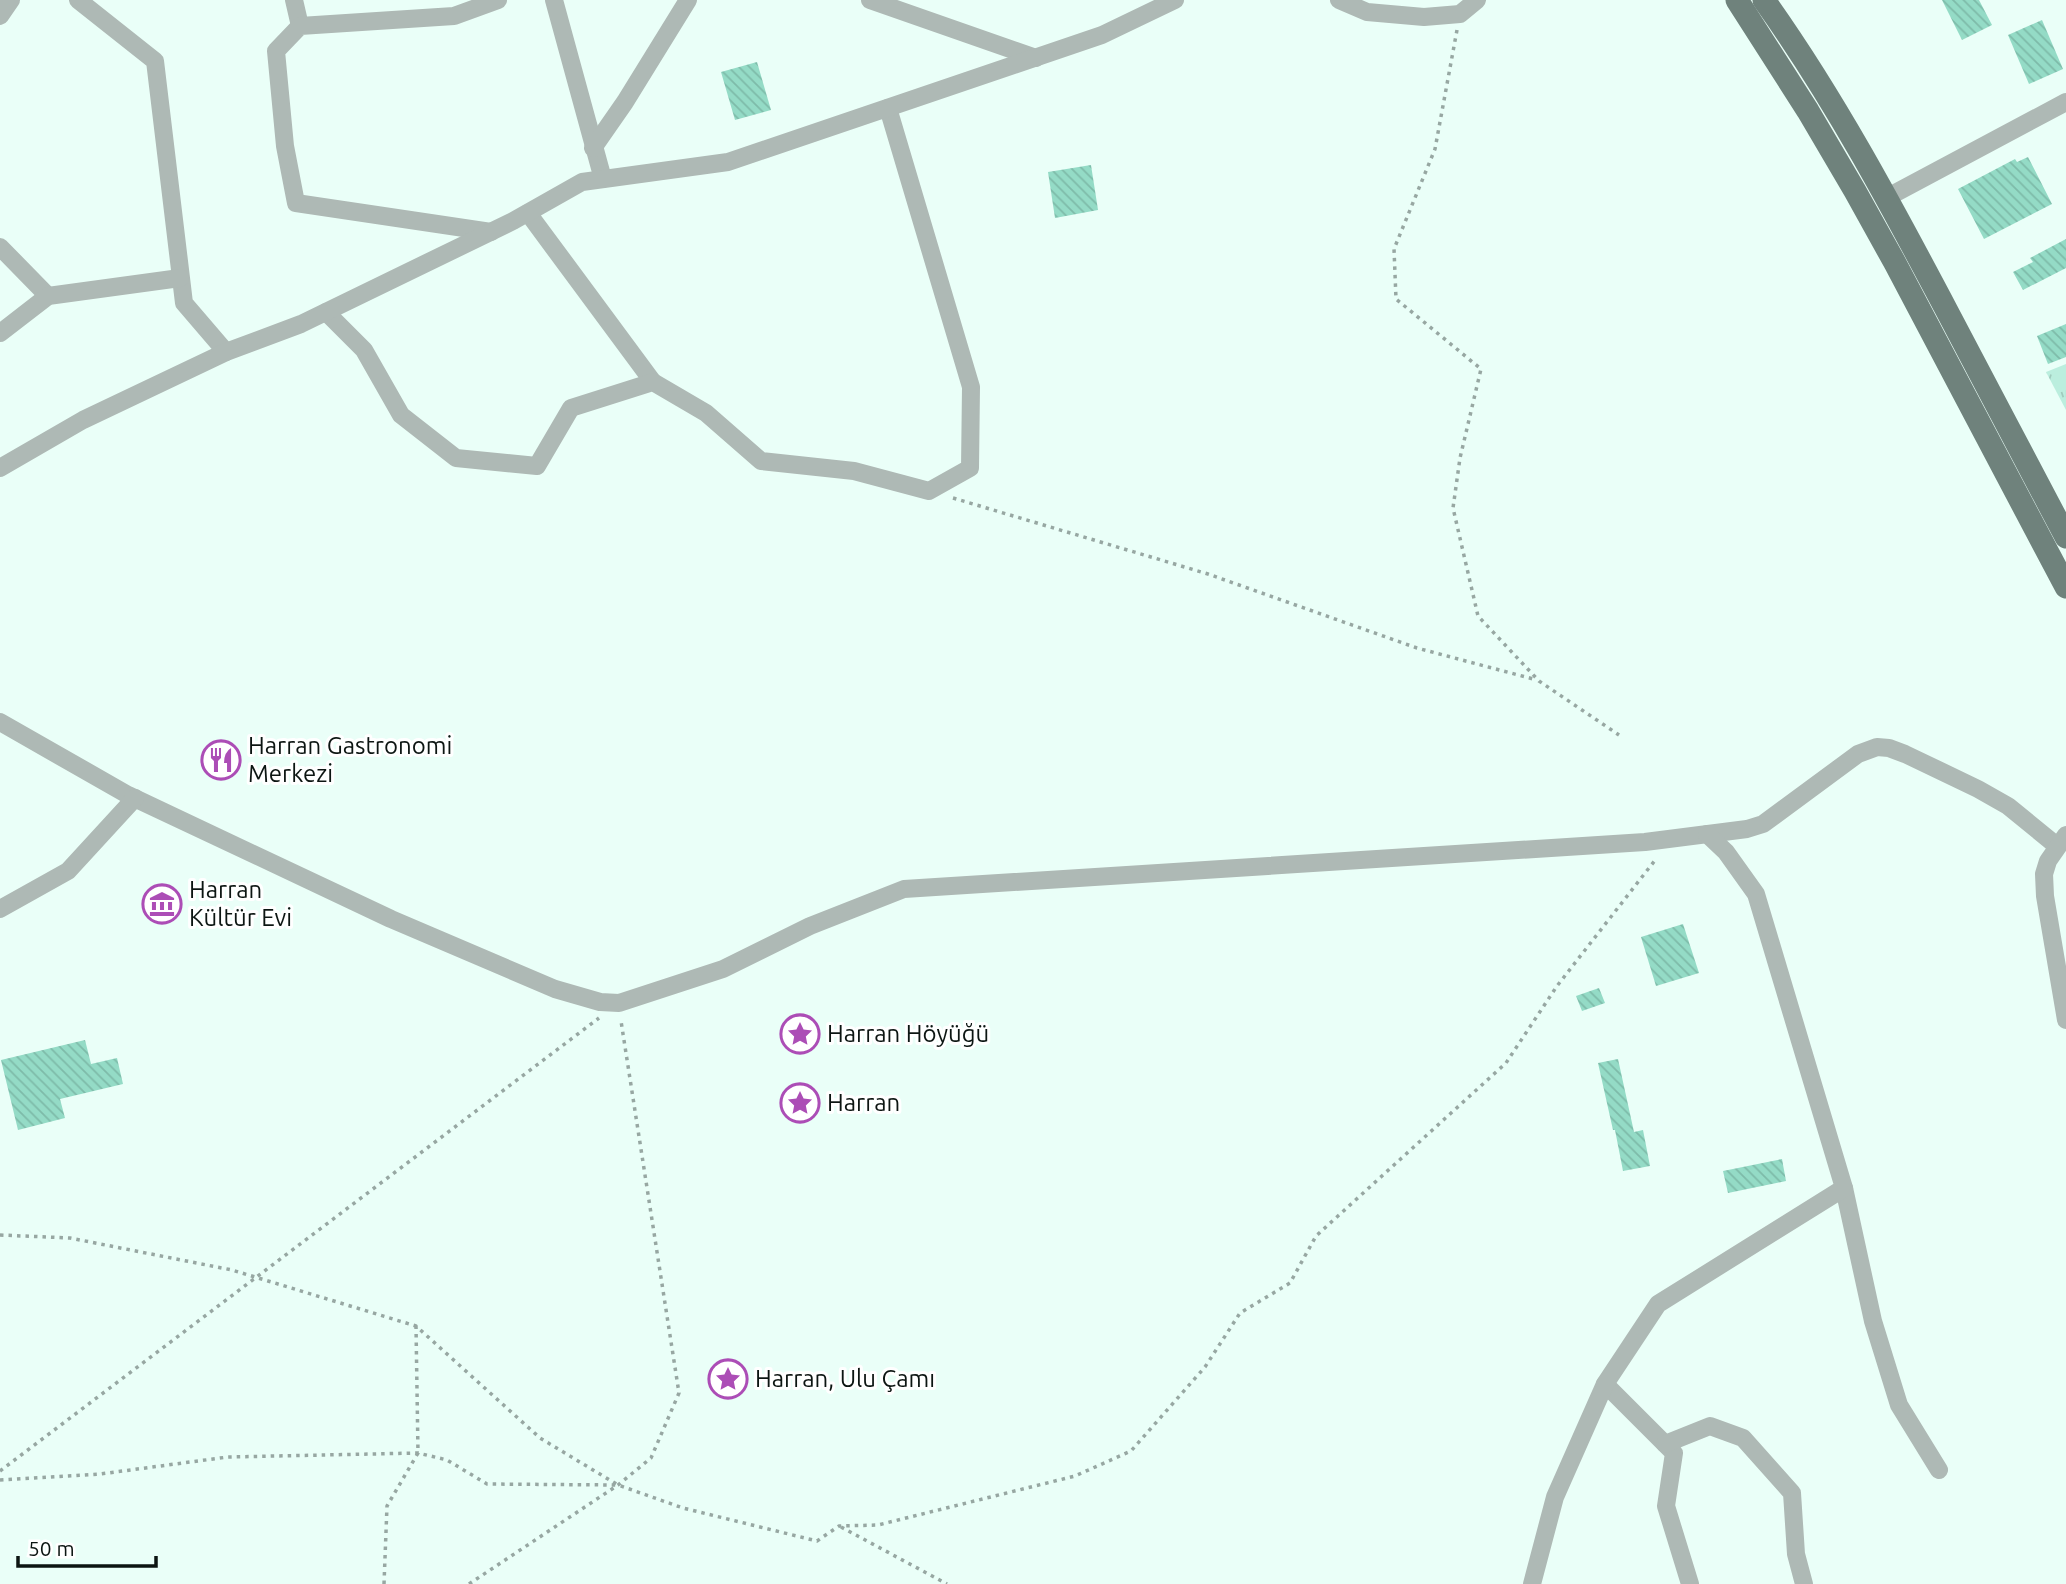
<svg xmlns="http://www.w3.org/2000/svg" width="2066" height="1584" viewBox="0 0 2066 1584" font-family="Ubuntu,sans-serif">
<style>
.park{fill:url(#park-tufts)}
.building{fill:url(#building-back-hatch)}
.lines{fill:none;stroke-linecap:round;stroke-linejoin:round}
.path{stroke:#97a7a2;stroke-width:3.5;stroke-dasharray:3.5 5;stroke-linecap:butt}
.minor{stroke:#aeb9b5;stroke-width:18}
.major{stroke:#6f827c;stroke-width:23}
.labels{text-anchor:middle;stroke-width:6;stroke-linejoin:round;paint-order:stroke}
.poi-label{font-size:24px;fill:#0c1512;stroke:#fff;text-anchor:start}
</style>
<defs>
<pattern id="park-tufts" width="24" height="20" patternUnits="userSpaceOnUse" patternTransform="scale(1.75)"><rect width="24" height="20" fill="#bbeede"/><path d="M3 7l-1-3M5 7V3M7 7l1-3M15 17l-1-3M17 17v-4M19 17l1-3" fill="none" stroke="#a0cbbd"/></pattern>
<pattern id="building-back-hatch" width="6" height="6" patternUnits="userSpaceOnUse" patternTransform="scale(1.75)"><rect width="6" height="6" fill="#94dbc6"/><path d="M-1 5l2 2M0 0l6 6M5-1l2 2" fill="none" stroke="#7ebba9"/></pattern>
</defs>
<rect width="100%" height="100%" fill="#eafff8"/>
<polygon class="park" points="2066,364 2066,410 2046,372"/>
<g class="building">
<polygon points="1942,0 1979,0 1992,25 1962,40"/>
<polygon points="2042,20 2063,69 2029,84 2008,35"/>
<polygon points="757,62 771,110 735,120 721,72"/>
<polygon points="2028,157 2052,204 1984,239 1958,189 2015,159 2017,162"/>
<polygon points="1091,165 1098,210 1055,218 1048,172"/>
<polygon points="2066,239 2066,268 2023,290 2013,272 2033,262 2030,258"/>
<polygon points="2066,324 2066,357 2048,364 2037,336"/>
<polygon points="1683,924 1699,973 1656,986 1641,937"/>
<polygon points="1599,988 1605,1003 1582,1011 1576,996"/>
<polygon points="85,1040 91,1064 117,1058 123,1084 60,1099 65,1118 18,1130 1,1060"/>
<polygon points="1618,1059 1634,1132 1643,1130 1650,1166 1623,1171 1615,1130 1613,1130 1598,1063"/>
<polygon points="1782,1159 1786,1181 1728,1193 1723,1171"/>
</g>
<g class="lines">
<g class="path">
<polyline points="1457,30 1435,149 1394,249 1396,299 1481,369 1460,458 1453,508 1478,616 1539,681 1619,735"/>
<polyline points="953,498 1208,574 1417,648 1537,680"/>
<polyline points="0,1235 70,1238 232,1270 416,1326 540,1438 618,1485 683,1508 817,1541 839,1526 878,1525 1075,1476 1131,1451 1205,1367 1240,1313 1290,1283 1316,1236 1506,1063 1557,986 1656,859"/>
<polyline points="0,1471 599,1018"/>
<polyline points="0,1480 100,1474 228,1457 418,1453 447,1460 487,1484 616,1485"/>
<polyline points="841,1527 947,1584"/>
<polyline points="384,1584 387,1506 418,1453 416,1326"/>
<polyline points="469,1584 618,1485 651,1458 679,1393 621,1021"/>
</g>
<g class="minor">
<polyline points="78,0 155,61 184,303 226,352"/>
<polyline points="294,0 300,26"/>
<polyline points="554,0 603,179"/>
<polyline points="870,0 1036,58"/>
<polyline points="1339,0 1367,12 1424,17 1460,14 1477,0"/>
<polyline points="0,16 11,0"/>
<polyline points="593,148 625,102 688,0"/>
<polyline points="1886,198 2066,102"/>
<polyline points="528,213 653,382"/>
<polyline points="491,232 296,203 285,146 276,51 300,26 454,16 498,0"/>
<polyline points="0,247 48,296"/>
<polyline points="326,312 364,350 401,415 456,458 537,466 571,408 653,382 706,413 761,461 854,471 929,491 970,468 971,387 888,108"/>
<polyline points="0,333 48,296 180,278"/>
<polyline points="0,468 83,420 226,352 301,324 513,221 582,182 728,162 1102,35 1175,0"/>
<polyline points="0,722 128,795 391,919 555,989 600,1002 619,1003 723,969 810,926 904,889 1645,842 1747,829 1763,824 1858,754 1877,747 1889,748 1905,754 1978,789 2008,806 2057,846"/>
<polyline points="2066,835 2048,861 2044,874 2045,896 2066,1020"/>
<polyline points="0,909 68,871 135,798"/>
<polyline points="1844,1188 1873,1321 1899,1405 1939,1470"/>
<polyline points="1605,1384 1674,1453 1666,1506 1690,1584"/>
<polyline points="1665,1444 1710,1426 1743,1438 1792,1493 1796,1554 1804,1584"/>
<polyline points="1532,1584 1555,1497 1605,1384 1658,1304 1844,1188 1756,894 1726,852 1707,834"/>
</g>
<g class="major">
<polyline points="1737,0 1808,111 1855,191 1895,263 2066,587"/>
<path d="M1764,0C1834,98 1891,205 1947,311C1987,386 2026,462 2066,537"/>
</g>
</g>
<defs>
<g id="restaurant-ring" transform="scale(2.0125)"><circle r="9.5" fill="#fff" stroke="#ac4db6" stroke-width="1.5"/><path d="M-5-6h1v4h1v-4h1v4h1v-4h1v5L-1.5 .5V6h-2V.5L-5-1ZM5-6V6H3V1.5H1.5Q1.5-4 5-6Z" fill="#ac4db6"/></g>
<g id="museum-ring" transform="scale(2.0125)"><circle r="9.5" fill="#fff" stroke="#ac4db6" stroke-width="1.5"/><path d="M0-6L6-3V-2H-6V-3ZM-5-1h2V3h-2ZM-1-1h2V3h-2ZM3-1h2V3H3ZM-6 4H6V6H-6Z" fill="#ac4db6"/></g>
<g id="sight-ring" transform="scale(2.0125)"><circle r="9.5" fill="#fff" stroke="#ac4db6" stroke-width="1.5"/><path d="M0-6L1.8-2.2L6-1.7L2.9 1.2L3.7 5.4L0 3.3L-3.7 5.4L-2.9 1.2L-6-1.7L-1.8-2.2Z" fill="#ac4db6"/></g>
</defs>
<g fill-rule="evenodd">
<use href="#restaurant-ring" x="221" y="760"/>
<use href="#museum-ring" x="162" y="904"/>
<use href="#sight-ring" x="800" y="1034"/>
<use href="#sight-ring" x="800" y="1103"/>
<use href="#sight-ring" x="728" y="1379"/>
</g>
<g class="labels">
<g class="poi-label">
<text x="248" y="754">Harran Gastronomi<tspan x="248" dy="28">Merkezi</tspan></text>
<text x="189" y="898">Harran<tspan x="189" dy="28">Kültür Evi</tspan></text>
<text x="827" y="1042">Harran Höyüğü</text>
<text x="827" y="1111">Harran</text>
<text x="755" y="1387">Harran, Ulu Çamı</text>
</g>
</g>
<path d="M18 1556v10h138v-10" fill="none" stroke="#0c1512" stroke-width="3.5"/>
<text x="28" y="1556" font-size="21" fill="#0c1512" stroke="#ffffff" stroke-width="5" paint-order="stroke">50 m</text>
</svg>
